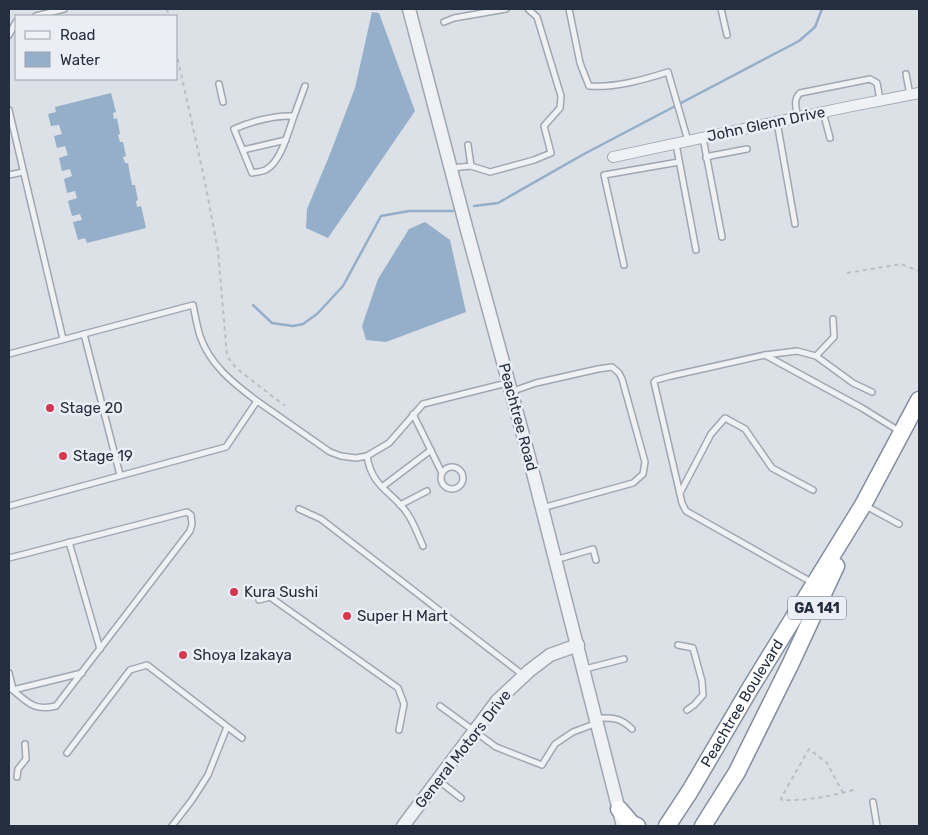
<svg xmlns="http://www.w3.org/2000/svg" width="928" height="835" viewBox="0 0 928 835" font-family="Rubik,sans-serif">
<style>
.water{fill:#95aec9}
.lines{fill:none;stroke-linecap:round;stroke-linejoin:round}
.stream{stroke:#95aec9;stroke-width:2.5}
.service-casing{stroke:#a1a7b1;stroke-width:8}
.minor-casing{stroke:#a1a7b1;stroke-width:12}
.tertiary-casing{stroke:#a1a7b1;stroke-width:15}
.trunk-casing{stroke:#838e9e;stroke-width:19}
.path{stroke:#babec5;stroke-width:2;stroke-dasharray:4 4;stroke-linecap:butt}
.service{stroke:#eff1f5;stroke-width:5}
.minor{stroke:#eff1f5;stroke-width:10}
.tertiary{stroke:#eff1f5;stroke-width:12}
.trunk{stroke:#fff;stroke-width:16}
.poi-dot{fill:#d43951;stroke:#ebeff5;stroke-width:2}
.labels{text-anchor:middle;stroke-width:5;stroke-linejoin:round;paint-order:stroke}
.shield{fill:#ebeff5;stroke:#606875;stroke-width:1}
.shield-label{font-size:14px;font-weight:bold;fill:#252e3e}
.street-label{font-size:15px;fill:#252e3e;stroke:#ebeff5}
.poi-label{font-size:15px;fill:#252e3e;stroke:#ebeff5;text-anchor:start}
</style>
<rect width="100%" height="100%" fill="#dce0e7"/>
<g class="water">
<polygon points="372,12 379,13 415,111 328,238 306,228 307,209 330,154 355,88"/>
<polygon points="111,93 116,112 113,113 114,119 117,118 120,134 118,135 120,142 123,142 126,156 123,157 125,163 128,163 132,185 135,185 138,200 136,201 137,207 141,206 146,228 87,243 85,238 78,240 73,222 82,220 80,214 72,216 68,201 77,198 75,191 67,193 64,179 72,176 70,169 62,171 59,158 68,155 65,146 57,148 54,136 62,134 59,125 51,126 48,114 56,112 55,107"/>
<polygon points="425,222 450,240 466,312 386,342 366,340 362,326 378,279 409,229"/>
</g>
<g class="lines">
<g class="stream">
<polyline points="474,206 498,203 584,154 799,41 815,27 822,9"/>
<polyline points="253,305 272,323 293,326 303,324 317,314 343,286 381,216 409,211 453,211"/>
</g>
<g class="service-casing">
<g id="service">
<path d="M569,9L580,63L589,86C615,88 643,80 668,72L688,141"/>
<polyline points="721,9 727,35"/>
<polyline points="36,16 64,9"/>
<polyline points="444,22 454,18 506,9"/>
<polyline points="9,35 16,22"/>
<polyline points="906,74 910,95"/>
<polyline points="219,84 223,102"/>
<polyline points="9,110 63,339"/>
<polyline points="823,112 830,138"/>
<path d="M294,116C289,130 281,161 267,169C263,172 256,172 252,173L234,129C253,121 273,115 294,116L305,86"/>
<path d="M798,117C796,108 793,100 800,93L870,79L877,83L880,100"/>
<polyline points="777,122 795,224"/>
<polyline points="703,138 722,237"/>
<polyline points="676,144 696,250"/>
<polyline points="243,150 286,140"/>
<polyline points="706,158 710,156 747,149"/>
<polyline points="471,166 490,172 534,160 551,153 544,126 560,108 561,96 537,17 528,9"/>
<polyline points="451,168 471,166 468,145"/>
<polyline points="9,175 23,172"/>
<polyline points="624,265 604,175 679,162"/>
<polyline points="84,334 120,475"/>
<path d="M9,354L193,305C195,315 197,326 200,336C210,365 233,383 257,401"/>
<polyline points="765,355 862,408 899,431"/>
<polyline points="816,356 834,337 833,319"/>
<polyline points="513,391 536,383 598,369 612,367 619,373 622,379 645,462 643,474 633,483 542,508"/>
<polyline points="413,414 442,473"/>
<path d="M367,456C372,488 392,491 407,513C414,523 418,535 423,546"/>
<circle cx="452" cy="478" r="11"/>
<polyline points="382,487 431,450"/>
<polyline points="680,493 711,434 725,418 745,429 772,468 813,490"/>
<polyline points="400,505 427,491"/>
<polyline points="9,506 226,447 257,401 330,452 341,456 356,458 367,456 389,443 423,404 507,383"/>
<polyline points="866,506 899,524"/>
<polyline points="299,509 321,519 523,675"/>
<polyline points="69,542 100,649"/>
<path d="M9,558L187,512L191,515L192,524L190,531L56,706C32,712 26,700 9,687"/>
<polyline points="555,560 593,549 596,560"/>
<polyline points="813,583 686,511 682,503 654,382 656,380 671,376 765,355 797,351 816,356 853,383 872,392"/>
<polyline points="259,600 270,597 398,688 404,704 399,730"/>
<polyline points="678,645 693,648 702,681 703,695 694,705 687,710"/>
<polyline points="585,669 624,659"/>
<polyline points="9,673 13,689"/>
<polyline points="13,690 82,673"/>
<polyline points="440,706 496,747 542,765 555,744 573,732 597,723"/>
<path d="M597,718C613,718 620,717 632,729"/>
<polyline points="67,753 130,670 147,665 242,738"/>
<polyline points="17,777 18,769 26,759 25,744"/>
<polyline points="438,780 461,798"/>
<polyline points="873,802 877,826"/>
<polyline points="172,826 192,800 208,775 227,727"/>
</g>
</g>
<g class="minor-casing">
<polyline id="minor" points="613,157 847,107 919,93"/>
</g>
<g class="tertiary-casing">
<g id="tertiary">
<polyline points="409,9 465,223 529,457 623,826"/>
<polyline points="403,826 497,701 529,671 550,655 578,645"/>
</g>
</g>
<g class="trunk-casing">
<g id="trunk">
<polyline points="619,809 632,824 637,826"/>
<path id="s1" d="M667,826L690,791L751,687L863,505L919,400"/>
<polyline points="703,826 737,772 790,665 836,566"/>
</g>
</g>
<g class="path">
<polyline points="167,9 169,16"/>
<polyline points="176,51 205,182 218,251 227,356 236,368 285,406"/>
<polyline points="847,273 901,264 919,271"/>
<path d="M843,793L827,763L809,749L781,798L782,800C808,801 832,796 857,789"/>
</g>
<use href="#service" class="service"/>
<use href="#minor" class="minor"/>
<use href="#tertiary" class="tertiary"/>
<use href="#trunk" class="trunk"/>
</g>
<g class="poi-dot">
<circle cx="50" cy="408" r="5"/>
<circle cx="63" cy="456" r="5"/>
<circle cx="234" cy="592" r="5"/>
<circle cx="347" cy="616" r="5"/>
<circle cx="183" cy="655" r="5"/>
</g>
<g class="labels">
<rect class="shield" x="788" y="596.5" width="58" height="23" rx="4"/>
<g class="shield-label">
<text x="817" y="613">GA 141</text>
</g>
<g class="street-label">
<text transform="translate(766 124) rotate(-12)" y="5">John Glenn Drive</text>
<text transform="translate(518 417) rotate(75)" y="5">Peachtree Road</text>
<text dy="5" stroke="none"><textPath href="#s1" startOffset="144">Peachtree Boulevard</textPath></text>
<text transform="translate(463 749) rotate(-52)" y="5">General Motors Drive</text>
</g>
<g class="poi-label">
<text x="60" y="413">Stage 20</text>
<text x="73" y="461">Stage 19</text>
<text x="244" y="597">Kura Sushi</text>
<text x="357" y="621">Super H Mart</text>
<text x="193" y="660">Shoya Izakaya</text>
</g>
</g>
<rect width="928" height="835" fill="none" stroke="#252e3e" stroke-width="20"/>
<rect x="15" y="15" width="162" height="65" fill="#ebeff5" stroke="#9ca2ac"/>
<rect x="25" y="31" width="25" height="8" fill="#eff1f5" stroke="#9ca2ac"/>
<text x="60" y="40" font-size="15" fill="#252e3e">Road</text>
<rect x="25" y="52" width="25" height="15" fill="#95aec9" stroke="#9ca2ac"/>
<text x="60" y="65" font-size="15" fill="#252e3e">Water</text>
</svg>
